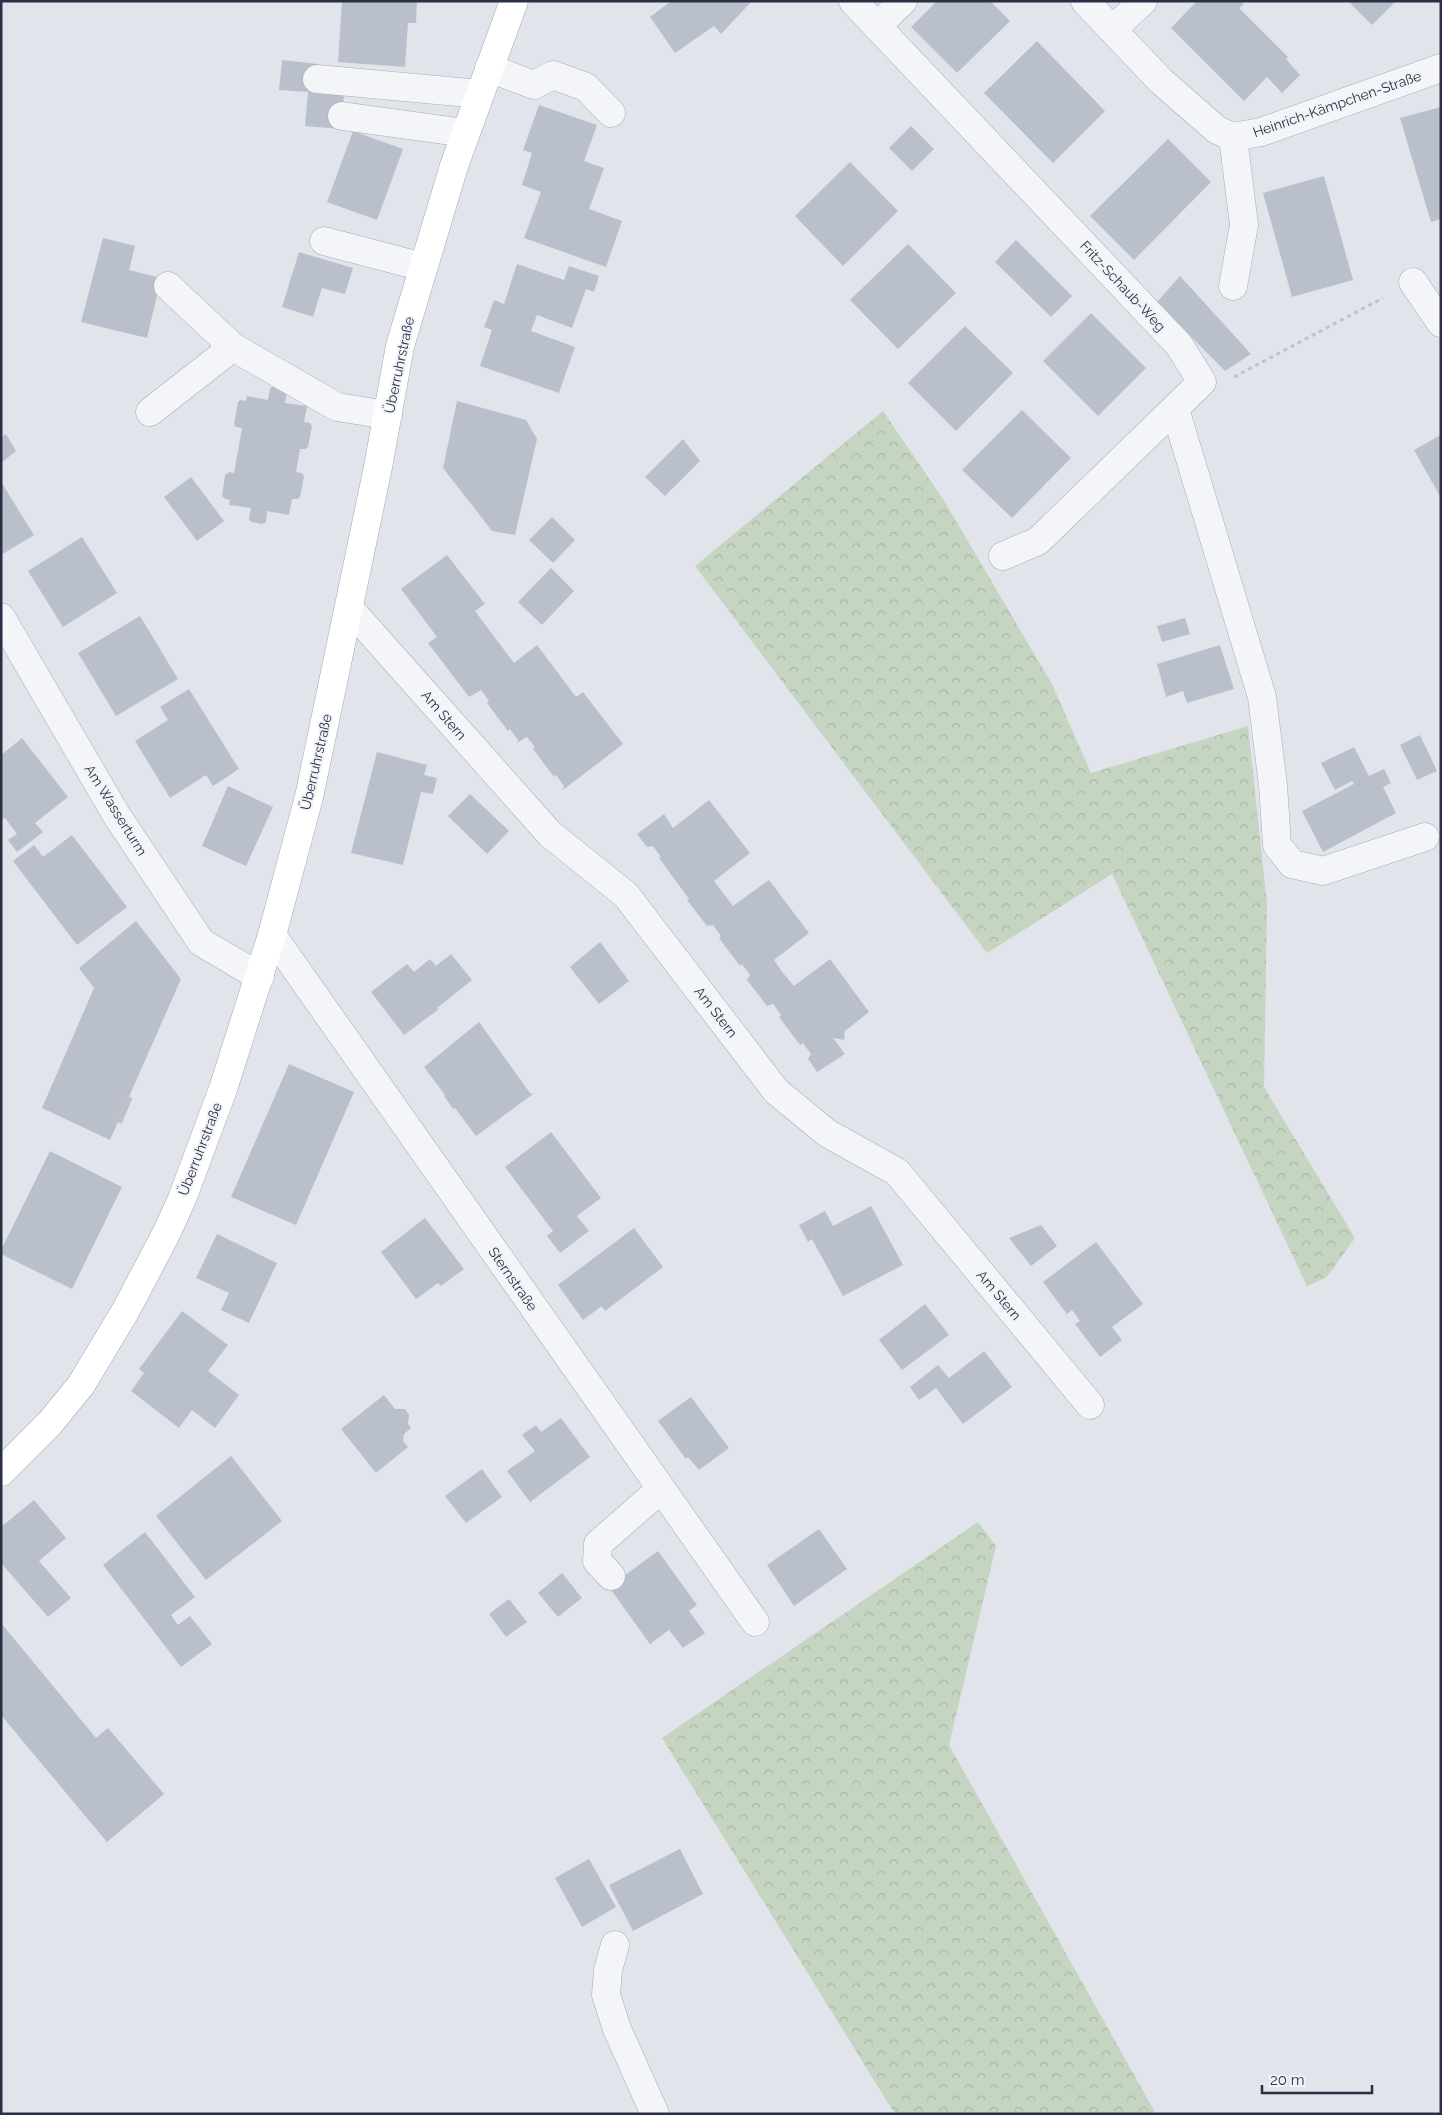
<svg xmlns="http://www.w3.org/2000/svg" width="1442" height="2115" viewBox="0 0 1442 2115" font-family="Raleway,sans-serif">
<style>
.forest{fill:url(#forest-crowns)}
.building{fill:#bac0cb}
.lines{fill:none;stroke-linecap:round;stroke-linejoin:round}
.minor-tunnel{stroke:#bcc0ca;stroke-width:28;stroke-dasharray:28 14;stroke-linecap:butt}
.minor-casing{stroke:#a6abb6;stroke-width:29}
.major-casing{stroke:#9fa8b7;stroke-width:29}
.path{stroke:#bfc2c9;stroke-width:3;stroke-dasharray:4 4;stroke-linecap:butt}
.minor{stroke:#f4f5f8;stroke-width:28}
.major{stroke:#fff;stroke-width:28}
.labels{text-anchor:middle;stroke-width:4;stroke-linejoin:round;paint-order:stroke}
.street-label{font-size:14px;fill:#283144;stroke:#f1f3f8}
</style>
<defs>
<pattern id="forest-crowns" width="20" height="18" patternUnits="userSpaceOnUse" patternTransform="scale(1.25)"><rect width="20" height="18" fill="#c5d5c1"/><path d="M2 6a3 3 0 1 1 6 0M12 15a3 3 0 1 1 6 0" fill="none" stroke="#a9b7a7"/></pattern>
</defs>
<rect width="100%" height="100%" fill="#e1e4eb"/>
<g class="forest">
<polygon points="883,411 943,499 1052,684 1091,773 1248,726 1267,904 1264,1087 1355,1238 1327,1277 1307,1286 1112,874 987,953 695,566"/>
<polygon points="978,1522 996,1546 949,1745 1156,2114 895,2114 662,1738"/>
</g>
<g class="building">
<polygon points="342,1 417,1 416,23 408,23 405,67 338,62"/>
<polygon points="671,1 752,1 721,34 714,26 675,53 650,17"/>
<polygon points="937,1 990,1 1010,21 957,73 911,27"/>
<polygon points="1197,1 1241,1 1244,4 1239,8 1288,57 1286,59 1300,75 1282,93 1267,77 1244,101 1171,28"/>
<polygon points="1348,1 1396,1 1372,25"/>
<polygon points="1037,41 1105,111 1053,163 984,93"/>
<polygon points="282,60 318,64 316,92 344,95 341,129 305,126 308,92 279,90"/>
<polygon points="539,105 597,125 584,161 604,168 589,209 622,221 606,267 524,238 541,192 522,185 532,153 523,150"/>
<polygon points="1441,107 1441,219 1431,222 1400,118"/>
<polygon points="911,126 934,149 912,171 889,148"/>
<polygon points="353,131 403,149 377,220 327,202"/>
<polygon points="1168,139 1211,182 1134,260 1090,216"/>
<polygon points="850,162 898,211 843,266 795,216"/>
<polygon points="1324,176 1353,280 1292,297 1263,193"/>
<polygon points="103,238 135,246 129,270 161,278 147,338 81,322"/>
<polygon points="1016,240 1072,296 1051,317 995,262"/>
<polygon points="908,244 956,293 898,349 850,300"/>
<polygon points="299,252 353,268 345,294 322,288 313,317 282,307"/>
<polygon points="517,264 564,280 569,266 599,276 594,292 586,289 572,328 537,315 531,331 575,347 559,393 480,366 492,330 484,327 494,300 504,304"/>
<polygon points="1180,276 1251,354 1225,371 1157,302"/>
<polygon points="1091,313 1146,368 1098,416 1043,361"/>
<polygon points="965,326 1013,373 956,431 908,383"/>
<polygon points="273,387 284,388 287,392 285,403 307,406 304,422 310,423 312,426 308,447 305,449 300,449 296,472 302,473 304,476 300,497 297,499 292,499 289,515 267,511 266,522 262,524 251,522 249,519 251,508 229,505 230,500 225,499 222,496 225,475 229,472 234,473 242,428 236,427 234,424 238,402 241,400 246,401 247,396 268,400 270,388"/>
<polygon points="457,401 526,420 537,439 515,535 492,531 443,468"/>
<polygon points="1022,410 1071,458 1012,518 962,470"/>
<polygon points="6,434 16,451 1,463 1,437"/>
<polygon points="1441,435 1441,498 1414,450"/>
<polygon points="683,439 700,461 665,496 645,477"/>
<polygon points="191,477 224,521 197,541 164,497"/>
<polygon points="3,485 34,535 1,555 1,486"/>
<polygon points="552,517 575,540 553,563 529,540"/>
<polygon points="82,537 117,593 63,627 28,571"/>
<polygon points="447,555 485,604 475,611 514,663 537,645 576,697 583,692 623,744 563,790 564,786 556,775 554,777 533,749 535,747 527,737 517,743 518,740 510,729 508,731 487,703 489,701 481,690 469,697 428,643 437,637 401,589"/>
<polygon points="551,568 574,591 542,625 518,602"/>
<polygon points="140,616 178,679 116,716 78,653"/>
<polygon points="1185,618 1190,634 1162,642 1157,626"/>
<polygon points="1220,645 1234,689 1187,703 1183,691 1166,697 1157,664"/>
<polygon points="189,689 239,769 213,786 206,775 170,798 135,741 168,720 160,707"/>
<polygon points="1420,735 1437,771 1417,780 1400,745"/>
<polygon points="22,738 68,797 35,823 43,832 17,852 8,840 17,834 5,818 1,820 1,755"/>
<polygon points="1354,747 1369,776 1384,769 1391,783 1383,787 1396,813 1323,852 1302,811 1354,784 1352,781 1335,790 1321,763"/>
<polygon points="377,752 427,765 424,775 437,778 433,794 421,792 403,865 351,853"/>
<polygon points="228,786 273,807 246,866 202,846"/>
<polygon points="470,794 509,831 487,854 448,816"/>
<polygon points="709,800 750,853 714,881 733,906 769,880 809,933 774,960 783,973 794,986 830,959 869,1012 845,1031 844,1040 833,1038 845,1054 817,1072 808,1059 811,1054 803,1043 800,1045 779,1017 781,1015 773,1004 767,1006 747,980 750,975 742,964 740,966 719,938 721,936 713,925 707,926 687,900 689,899 659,858 661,857 653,846 647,847 637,834 664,814 673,828"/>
<polygon points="72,835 127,907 77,945 13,861 34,845 43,857"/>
<polygon points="136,921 181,979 110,1140 42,1108 94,988 79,968"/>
<polygon points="600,942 629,981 599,1004 570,967"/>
<polygon points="451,954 472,980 437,1008 439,1009 404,1035 371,992 407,964 414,972 430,959 436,966"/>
<polygon points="479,1022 530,1093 533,1094 476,1136 455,1108 453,1109 444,1096 445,1095 424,1067"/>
<polygon points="289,1064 354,1092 296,1225 231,1197"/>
<polygon points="551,1132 601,1198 577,1216 589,1231 560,1253 547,1236 553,1231 505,1167"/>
<polygon points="50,1151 122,1187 72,1289 1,1254 1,1250"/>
<polygon points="871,1206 903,1265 843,1296 812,1239 808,1242 799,1225 825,1211 833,1226"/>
<polygon points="425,1218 464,1269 441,1286 438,1283 416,1299 381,1252"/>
<polygon points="1041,1225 1057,1246 1031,1266 1009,1238"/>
<polygon points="634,1228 663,1267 605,1311 602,1306 583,1320 558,1285"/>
<polygon points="217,1234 277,1263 249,1323 221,1310 229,1293 196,1278"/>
<polygon points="1096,1242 1143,1304 1112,1327 1122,1340 1100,1357 1075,1324 1080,1321 1072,1310 1067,1314 1043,1282"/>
<polygon points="925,1304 949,1335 902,1370 879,1340"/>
<polygon points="182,1311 228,1345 208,1371 239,1395 215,1428 192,1410 179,1428 131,1391 144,1373 139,1369"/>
<polygon points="984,1351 1012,1387 963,1424 936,1388 919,1400 910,1387 938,1365 949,1378"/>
<polygon points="384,1395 395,1409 405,1409 409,1415 408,1424 411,1428 404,1434 403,1441 408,1447 376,1473 341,1429"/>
<polygon points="691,1397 729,1448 699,1470 688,1457 686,1459 658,1421"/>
<polygon points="561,1418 590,1457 530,1502 507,1471 535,1451 522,1435 536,1425 541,1432"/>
<polygon points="231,1456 282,1521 206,1580 156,1516"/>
<polygon points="482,1469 502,1497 466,1523 445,1496"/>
<polygon points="34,1500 66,1538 39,1561 71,1598 48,1617 1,1563 1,1527"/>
<polygon points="819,1529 847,1569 794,1606 767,1565"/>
<polygon points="145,1532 195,1597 171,1615 178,1625 190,1616 212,1644 181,1667 103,1565"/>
<polygon points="658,1551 697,1605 689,1611 705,1633 683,1648 669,1630 650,1644 609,1587"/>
<polygon points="562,1573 582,1598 558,1617 538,1593"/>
<polygon points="509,1599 527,1622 506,1637 489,1614"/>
<polygon points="1,1623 96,1738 108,1728 164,1794 107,1842 1,1715"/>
<polygon points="680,1849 703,1894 633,1931 609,1885"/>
<polygon points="589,1859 616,1907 582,1927 555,1878"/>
</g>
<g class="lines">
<polyline class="minor-tunnel" points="113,1105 127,1111"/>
<g class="minor-casing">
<g id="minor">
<polyline points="853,1 1179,345 1202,382 1038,541 1003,556"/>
<polyline points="1085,1 1161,81 1217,130 1233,137 1261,132 1441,68"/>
<polyline points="877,26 903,1"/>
<polyline points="1112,30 1143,1"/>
<polyline points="489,68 534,85 553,75 586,87 611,113"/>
<polyline points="317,79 480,94"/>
<polyline points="342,116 465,133"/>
<polyline points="1233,137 1244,225 1233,286"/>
<polyline points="324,241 423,267"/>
<polyline points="1413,282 1441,323"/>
<polyline points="168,286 233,347"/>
<polyline points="1175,409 1262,697 1273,785 1277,845 1292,864 1323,871 1425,837"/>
<polyline points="150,412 233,347 337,407 388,415"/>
<polyline points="349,608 550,834 626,895 776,1091 827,1133 897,1172 1090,1405"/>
<polyline points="1,617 117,816 201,942 260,977"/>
<polyline points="272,935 755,1622"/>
<polyline points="611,1576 597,1561 598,1544 661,1489"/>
<polyline points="615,1945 608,1970 606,1995 617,2029 655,2114"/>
</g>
</g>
<g class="major-casing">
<polyline id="major" points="1,1472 50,1423 81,1385 126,1310 166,1234 182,1199 223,1089 272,935 309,797 378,467 400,346 454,166 514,1"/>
</g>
<polyline class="path" points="1234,377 1383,298"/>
<use href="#minor" class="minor"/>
<use href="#major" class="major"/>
</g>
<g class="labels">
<g class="street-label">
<text transform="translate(1337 104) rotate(-19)" y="5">Heinrich-Kämpchen-Straße</text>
<text transform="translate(1123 286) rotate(47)" y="5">Fritz-Schaub-Weg</text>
<text transform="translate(399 365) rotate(-78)" y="5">Überruhrstraße</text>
<text transform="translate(444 715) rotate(49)" y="5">Am Stern</text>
<text transform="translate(316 762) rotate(-77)" y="5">Überruhrstraße</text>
<text transform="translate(116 810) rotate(58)" y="5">Am Wasserturm</text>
<text transform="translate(716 1012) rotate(52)" y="5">Am Stern</text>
<text transform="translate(200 1149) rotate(-69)" y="5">Überruhrstraße</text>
<text transform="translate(513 1279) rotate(55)" y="5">Sternstraße</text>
<text transform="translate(999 1295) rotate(50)" y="5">Am Stern</text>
</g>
</g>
<rect width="1442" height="2115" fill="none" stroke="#283144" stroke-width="5"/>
<path d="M1262 2085v8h110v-8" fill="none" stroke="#283144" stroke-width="2.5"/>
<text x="1270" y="2085" font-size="15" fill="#283144" stroke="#f1f3f8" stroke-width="4" paint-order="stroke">20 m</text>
</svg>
